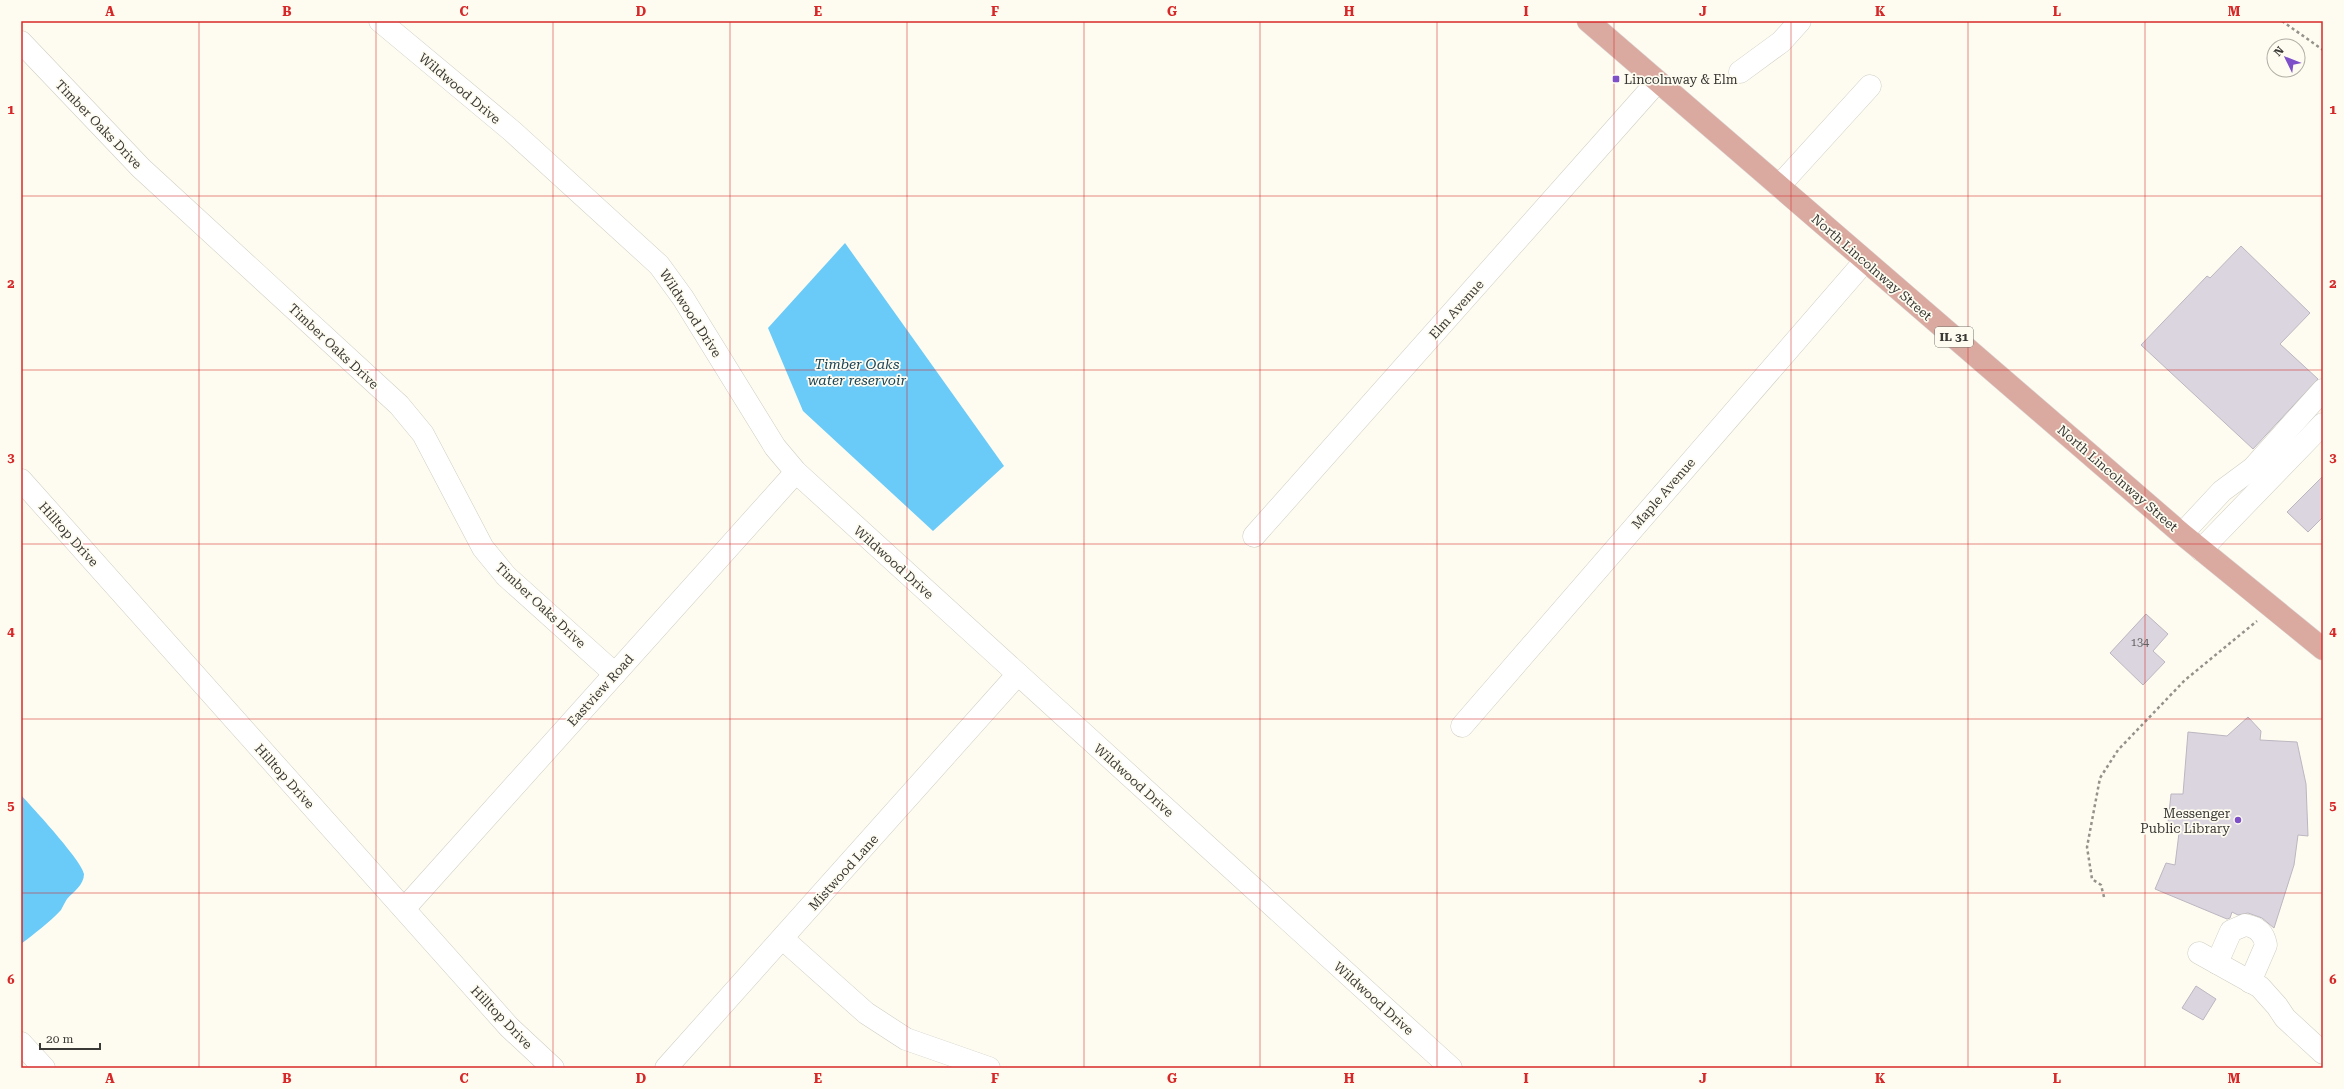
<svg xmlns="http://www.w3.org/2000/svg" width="2344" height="1089" viewBox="0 0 2344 1089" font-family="'Roboto Serif',serif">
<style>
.water{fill:#6acaf8}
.building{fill:#dad5df;stroke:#bbb6c0}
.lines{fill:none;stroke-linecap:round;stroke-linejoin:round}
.minor-casing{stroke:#d0cec3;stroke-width:23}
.major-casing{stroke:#dcdbdb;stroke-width:23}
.path{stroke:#94928b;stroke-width:2.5;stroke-dasharray:3 3;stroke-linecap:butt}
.minor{stroke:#fff;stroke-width:22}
.major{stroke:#daaaa0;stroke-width:22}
.grid{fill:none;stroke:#d62828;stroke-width:1;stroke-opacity:0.55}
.poi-dot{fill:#7d50c9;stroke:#fefcf0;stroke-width:1.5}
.labels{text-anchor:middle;stroke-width:3.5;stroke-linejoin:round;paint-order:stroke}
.number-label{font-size:11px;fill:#626060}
.shield{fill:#fefcf0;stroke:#75746d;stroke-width:1}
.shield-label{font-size:12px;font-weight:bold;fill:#3a3935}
.poi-label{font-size:13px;fill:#3a3935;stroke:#fefcf0;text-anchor:start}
.street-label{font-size:13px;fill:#3a3935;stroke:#fefcf0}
.water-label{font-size:14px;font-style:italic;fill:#194356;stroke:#fefcf0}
.neatline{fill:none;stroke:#d62828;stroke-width:1.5}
.grid-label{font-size:13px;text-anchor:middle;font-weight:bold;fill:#d62828}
</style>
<rect width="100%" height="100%" fill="#fefcf0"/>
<g class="water">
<polygon points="845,243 1004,466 933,531 803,411 768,328"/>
<path d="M21,795C32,807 83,862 84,874C84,885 73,892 67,899C65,902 63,906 61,910C49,923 35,933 21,944Z"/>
</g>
<g class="building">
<polygon points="2241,246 2310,313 2280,344 2318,379 2253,449 2141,345 2207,276 2210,278"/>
<polygon points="2323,476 2323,517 2308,532 2287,512"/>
<polygon points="2146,614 2168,634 2153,651 2165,662 2143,685 2110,653"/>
<polygon points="2248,717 2261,731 2260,740 2297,742 2306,784 2308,836 2298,835 2294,865 2274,928 2262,918 2248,913 2238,915 2232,912 2230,918 2227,919 2155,889 2166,863 2175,865 2179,833 2167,832 2171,794 2183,794 2188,732 2227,736"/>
<polygon points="2196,986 2216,999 2203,1020 2182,1008"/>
</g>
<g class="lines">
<g class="minor-casing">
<g id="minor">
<polyline points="380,21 512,131 659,265 683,298 775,447 796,472 1451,1068"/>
<polyline points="21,42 141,168 399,405 423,434 483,548 506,576 615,674"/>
<polyline points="1740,72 1781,42 1800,21"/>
<polyline points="1779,186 1870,86"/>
<polyline points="21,480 509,1027 553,1068"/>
<polyline points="2182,534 2222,491 2253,468 2323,390"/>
<polyline points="1254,536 1657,82"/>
<polyline points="2201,550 2323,424"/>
<polyline points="1462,726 1865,261"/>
<polyline points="404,909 796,472"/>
<polyline points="783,939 866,1013 906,1039 989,1068"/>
<polyline points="2199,953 2260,987 2277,1006 2285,1018 2323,1053"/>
<path d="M2217,963L2231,931L2245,925C2257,927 2264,933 2266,945L2250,982"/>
<polyline points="21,1043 44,1068"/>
<polyline points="666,1068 1018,674"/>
</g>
</g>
<g class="major-casing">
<polyline id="major" points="1588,21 2182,534 2323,649"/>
</g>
<g class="path">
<polyline points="2282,21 2323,50"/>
<polyline points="2104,897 2101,885 2092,879 2087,847 2100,778 2118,750 2185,680 2257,621"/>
</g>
<use href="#minor" class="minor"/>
<use href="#major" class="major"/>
</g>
<path class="grid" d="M199,21V1068M376,21V1068M553,21V1068M730,21V1068M907,21V1068M1084,21V1068M1260,21V1068M1437,21V1068M1614,21V1068M1791,21V1068M1968,21V1068M2145,21V1068M21,196H2323M21,370H2323M21,544H2323M21,719H2323M21,893H2323"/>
<g class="poi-dot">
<rect x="1612" y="75" width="8" height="8" rx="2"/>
<circle cx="2238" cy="820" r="4"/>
</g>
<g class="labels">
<g class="number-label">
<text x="2140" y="646">134</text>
</g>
<rect class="shield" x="1935" y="327" width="38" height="20" rx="3"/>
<g class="shield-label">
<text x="1954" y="341">IL 31</text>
</g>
<g class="poi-label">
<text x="1624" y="84">Lincolnway &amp; Elm</text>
<text x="2230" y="818" text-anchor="end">Messenger<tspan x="2230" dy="15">Public Library</tspan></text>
</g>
<g class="street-label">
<text transform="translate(460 88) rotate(40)" y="5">Wildwood Drive</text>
<text transform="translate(99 124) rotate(46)" y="5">Timber Oaks Drive</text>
<text transform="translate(1872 267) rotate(41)" y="5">North Lincolnway Street</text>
<text transform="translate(1456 309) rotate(-48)" y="5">Elm Avenue</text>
<text transform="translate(691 313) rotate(57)" y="5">Wildwood Drive</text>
<text transform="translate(334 346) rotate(43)" y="5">Timber Oaks Drive</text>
<text transform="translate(2118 478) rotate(41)" y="5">North Lincolnway Street</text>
<text transform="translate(1663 493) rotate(-49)" y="5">Maple Avenue</text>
<text transform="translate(69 534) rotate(48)" y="5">Hilltop Drive</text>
<text transform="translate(894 562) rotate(42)" y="5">Wildwood Drive</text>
<text transform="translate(541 605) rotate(43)" y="5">Timber Oaks Drive</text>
<text transform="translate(600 690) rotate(-48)" y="5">Eastview Road</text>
<text transform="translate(285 776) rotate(48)" y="5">Hilltop Drive</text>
<text transform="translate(1134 780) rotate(42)" y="5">Wildwood Drive</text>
<text transform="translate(843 872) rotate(-48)" y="5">Mistwood Lane</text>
<text transform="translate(1374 998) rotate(42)" y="5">Wildwood Drive</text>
<text transform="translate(502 1017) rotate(46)" y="5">Hilltop Drive</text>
</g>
<g class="water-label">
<text x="857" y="369">Timber Oaks<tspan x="857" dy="16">water reservoir</tspan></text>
</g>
</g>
<rect width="2344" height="1089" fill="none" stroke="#fefcf0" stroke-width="44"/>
<g transform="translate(2286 58) rotate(313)"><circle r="19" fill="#fefcf0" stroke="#b0aea5"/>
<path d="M0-3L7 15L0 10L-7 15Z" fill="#7d50c9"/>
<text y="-6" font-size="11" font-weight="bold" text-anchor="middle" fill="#3a3935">N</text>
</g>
<path d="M40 1043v6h60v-6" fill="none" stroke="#3a3935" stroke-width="2"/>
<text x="46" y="1043" font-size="12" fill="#3a3935" stroke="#fefcf0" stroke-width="3" paint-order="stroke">20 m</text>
<rect x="22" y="22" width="2300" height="1045" class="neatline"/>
<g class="grid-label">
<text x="110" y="16">A</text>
<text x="287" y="16">B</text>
<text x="464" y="16">C</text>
<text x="641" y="16">D</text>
<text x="818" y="16">E</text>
<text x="995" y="16">F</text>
<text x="1172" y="16">G</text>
<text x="1349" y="16">H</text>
<text x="1526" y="16">I</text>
<text x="1703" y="16">J</text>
<text x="1880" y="16">K</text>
<text x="2057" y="16">L</text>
<text x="2234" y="16">M</text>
<text x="11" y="114">1</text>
<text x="2333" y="114">1</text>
<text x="11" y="288">2</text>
<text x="2333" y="288">2</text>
<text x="11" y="462">3</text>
<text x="2333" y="462">3</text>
<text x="11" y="636">4</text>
<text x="2333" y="636">4</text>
<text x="11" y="810">5</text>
<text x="2333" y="810">5</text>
<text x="11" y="984">6</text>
<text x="2333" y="984">6</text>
<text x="110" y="1083">A</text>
<text x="287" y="1083">B</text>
<text x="464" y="1083">C</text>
<text x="641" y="1083">D</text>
<text x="818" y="1083">E</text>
<text x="995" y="1083">F</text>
<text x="1172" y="1083">G</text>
<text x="1349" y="1083">H</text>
<text x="1526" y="1083">I</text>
<text x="1703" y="1083">J</text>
<text x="1880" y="1083">K</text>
<text x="2057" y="1083">L</text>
<text x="2234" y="1083">M</text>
</g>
</svg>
